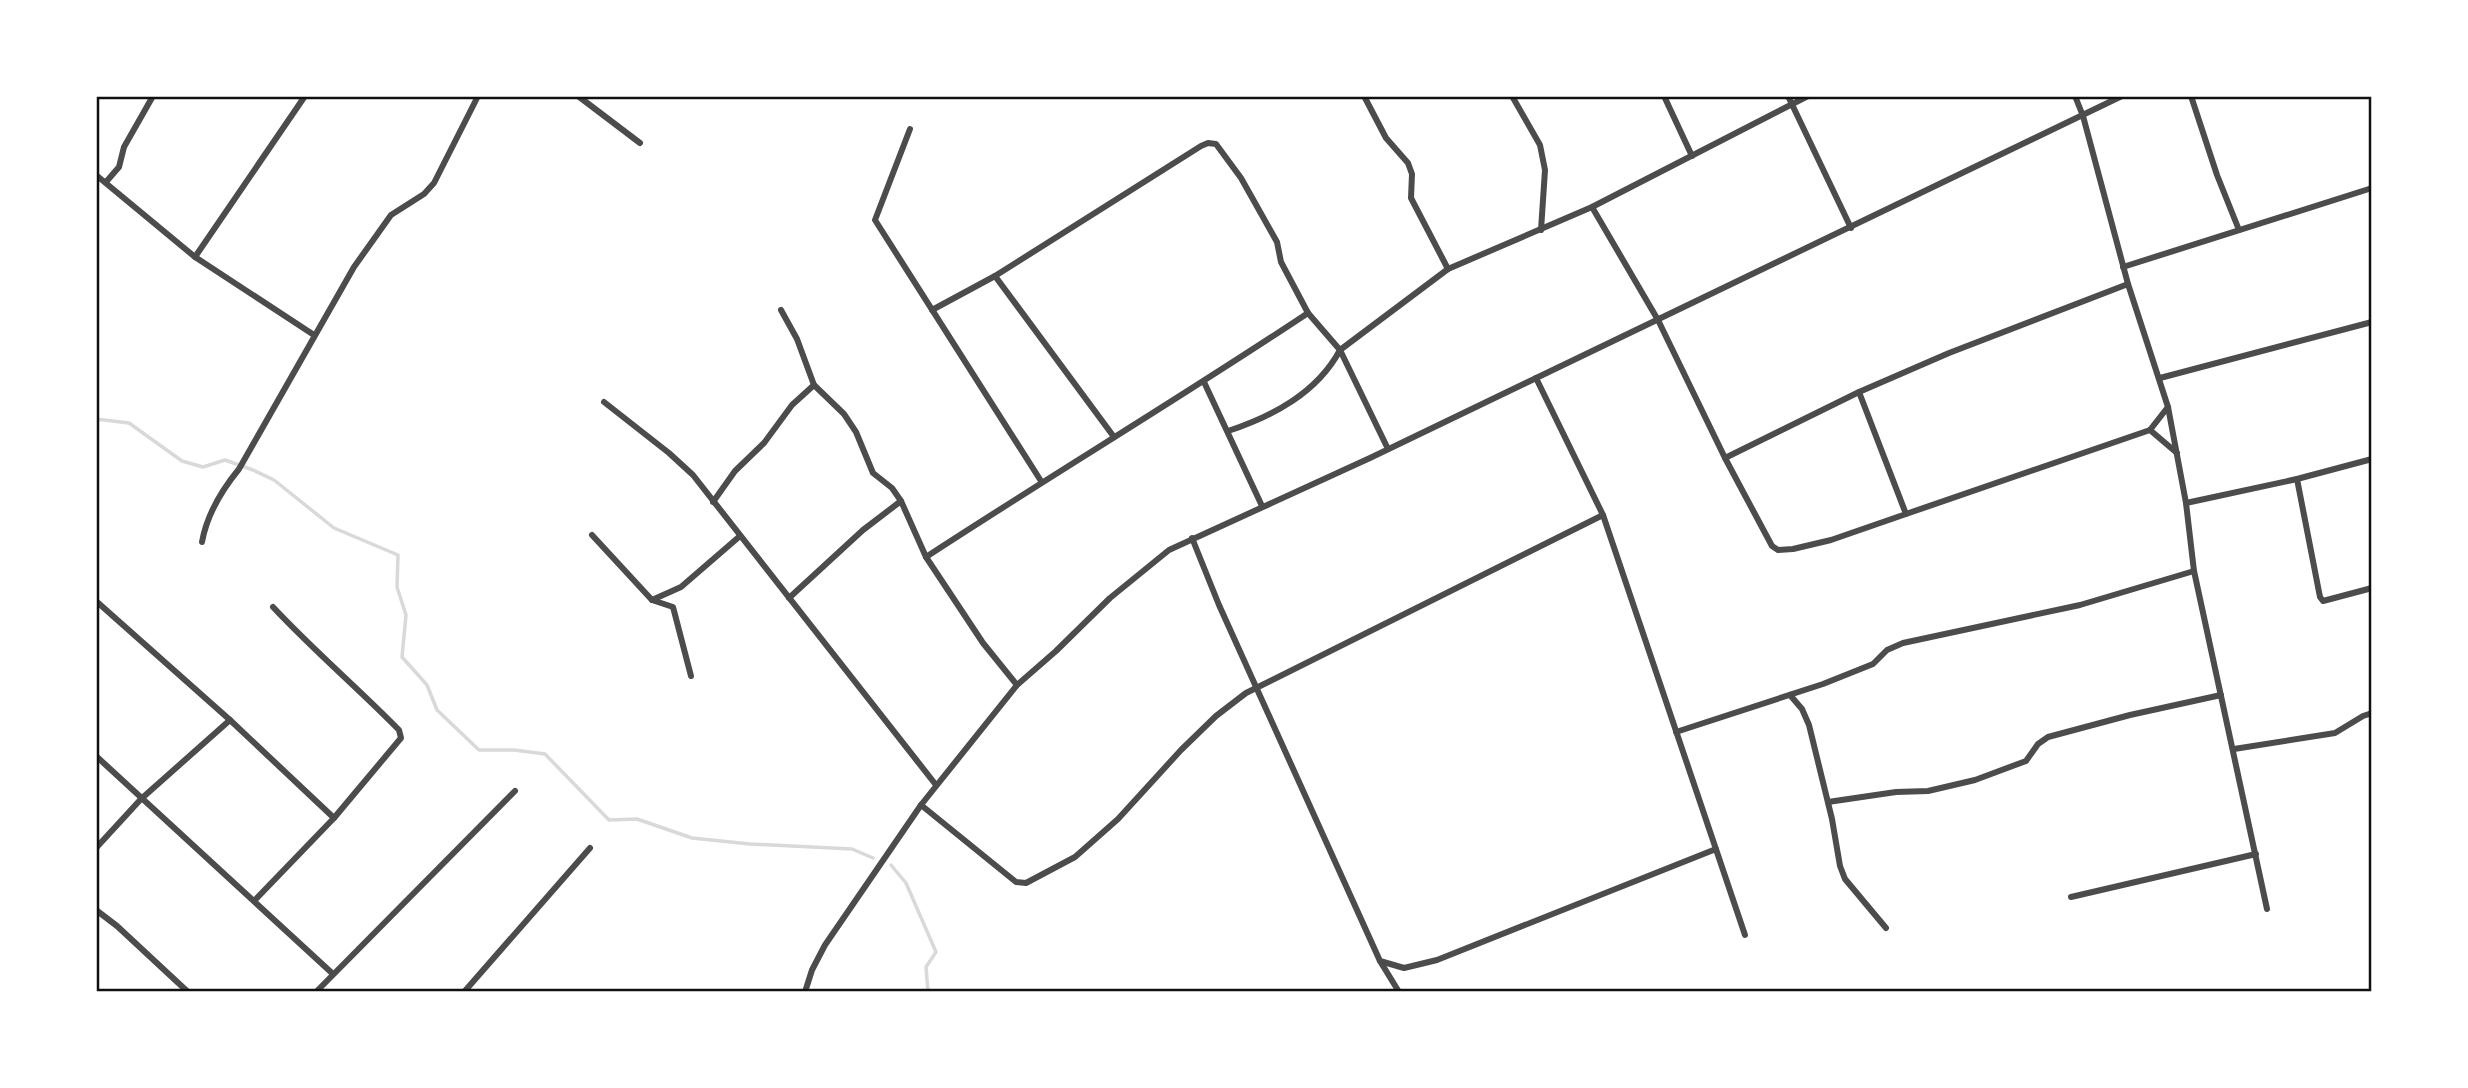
<svg xmlns="http://www.w3.org/2000/svg" width="2468" height="1088" viewBox="0 0 2468 1088" font-family="'Source Sans 3',sans-serif">
<style>
.lines{fill:none;stroke-linecap:round;stroke-linejoin:round}
.stream{stroke:#d9d9d9;stroke-width:3.5}
.minor{stroke:#4c4c4c;stroke-width:6}
.neatline{fill:none;stroke:#111;stroke-width:2.5}
</style>
<rect width="100%" height="100%" fill="#fff"/>
<g class="lines">
<g class="stream">
<polyline points="96,419 129,423 182,461 203,467 225,460 253,470 274,480 334,528 398,555 397,587 406,615 402,657 427,685 437,710 479,750 514,750 545,754 609,820 637,819 692,838 750,844 852,849 873,858"/>
<polyline points="891,865 906,883 936,952 926,967 928,992"/>
</g>
<g class="minor">
<polyline points="578,96 640,143"/>
<polyline points="1364,96 1386,138 1408,163 1412,174 1411,198 1448,269"/>
<polyline points="1512,96 1540,145 1545,170 1541,230"/>
<polyline points="1664,96 1692,156"/>
<polyline points="1788,96 1851,228"/>
<polyline points="2075,96 2083,116 2128,284 2168,407 2186,503 2194,571 2267,909"/>
<polyline points="2191,96 2217,175 2239,230"/>
<polyline points="910,129 875,220 1041,481"/>
<polyline points="96,175 195,257 314,335"/>
<polyline points="106,182 119,167 124,147 153,96"/>
<polyline points="1592,207 1658,320 1725,458 1772,546 1778,550 1793,549 1831,540 1906,514 1859,392"/>
<polyline points="195,257 305,96"/>
<polyline points="2123,267 2372,188"/>
<polyline points="995,276 1114,437"/>
<polyline points="781,310 797,339 814,385 844,414 856,432 873,473 892,488 901,501 926,557 983,643 1017,685"/>
<polyline points="932,310 995,276 1201,146 1208,143 1216,144 1241,178 1277,242 1281,262 1308,313 1340,350 1388,449"/>
<polyline points="1536,378 1603,515 1745,935"/>
<polyline points="2160,378 2372,322"/>
<polyline points="1204,382 1262,506"/>
<polyline points="604,402 669,453 693,475 936,785"/>
<polyline points="2150,430 2177,453"/>
<path d="M1228,431C1273,416 1317,393 1340,350L1448,269L1592,207L1808,96"/>
<polyline points="1725,458 1859,392 1949,353 2128,284"/>
<polyline points="2297,479 2320,597 2323,601 2372,588"/>
<polyline points="713,502 735,471 764,443 792,405 814,385"/>
<polyline points="2186,503 2297,479 2372,459"/>
<polyline points="1906,514 2150,430 2168,407"/>
<polyline points="592,535 652,600 673,607 691,676"/>
<polyline points="1192,538 1219,605 1380,961 1404,968 1437,960 1716,849"/>
<path d="M202,542C207,514 221,491 239,469L354,267L391,215L424,194L434,183L478,96"/>
<path d="M926,557C1053,474 1182,397 1308,313"/>
<polyline points="789,598 863,530 901,501"/>
<polyline points="652,600 681,587 740,536"/>
<polyline points="96,601 230,720 334,818"/>
<polyline points="1790,695 1802,709 1809,725 1832,819 1840,866 1845,879 1886,928"/>
<polyline points="1676,732 1823,684 1873,664 1887,650 1903,643 2080,605 2194,571"/>
<polyline points="2234,749 2335,733 2363,716 2372,713"/>
<polyline points="96,756 333,974"/>
<polyline points="1828,802 1896,792 1928,791 1975,780 2026,761 2038,744 2048,737 2130,715 2221,695"/>
<polyline points="921,805 1016,882 1026,883 1075,857 1118,819 1181,750 1216,716 1246,693 1603,515"/>
<polyline points="96,848 141,799 230,720"/>
<polyline points="2071,897 2256,854"/>
<path d="M255,900L334,818L401,738L399,730C358,688 313,650 273,607"/>
<polyline points="96,910 117,926 188,992"/>
<polyline points="1380,961 1399,992"/>
<polyline points="316,992 515,791"/>
<polyline points="464,992 590,848"/>
<polyline points="805,992 812,970 825,945 921,805 1017,685 1056,651 1110,598 1169,550 1370,458 2122,96"/>
</g>
</g>
<rect width="2468" height="1088" fill="none" stroke="#ffffff" stroke-width="196"/>
<rect x="98" y="98" width="2272" height="892" class="neatline"/>
</svg>
